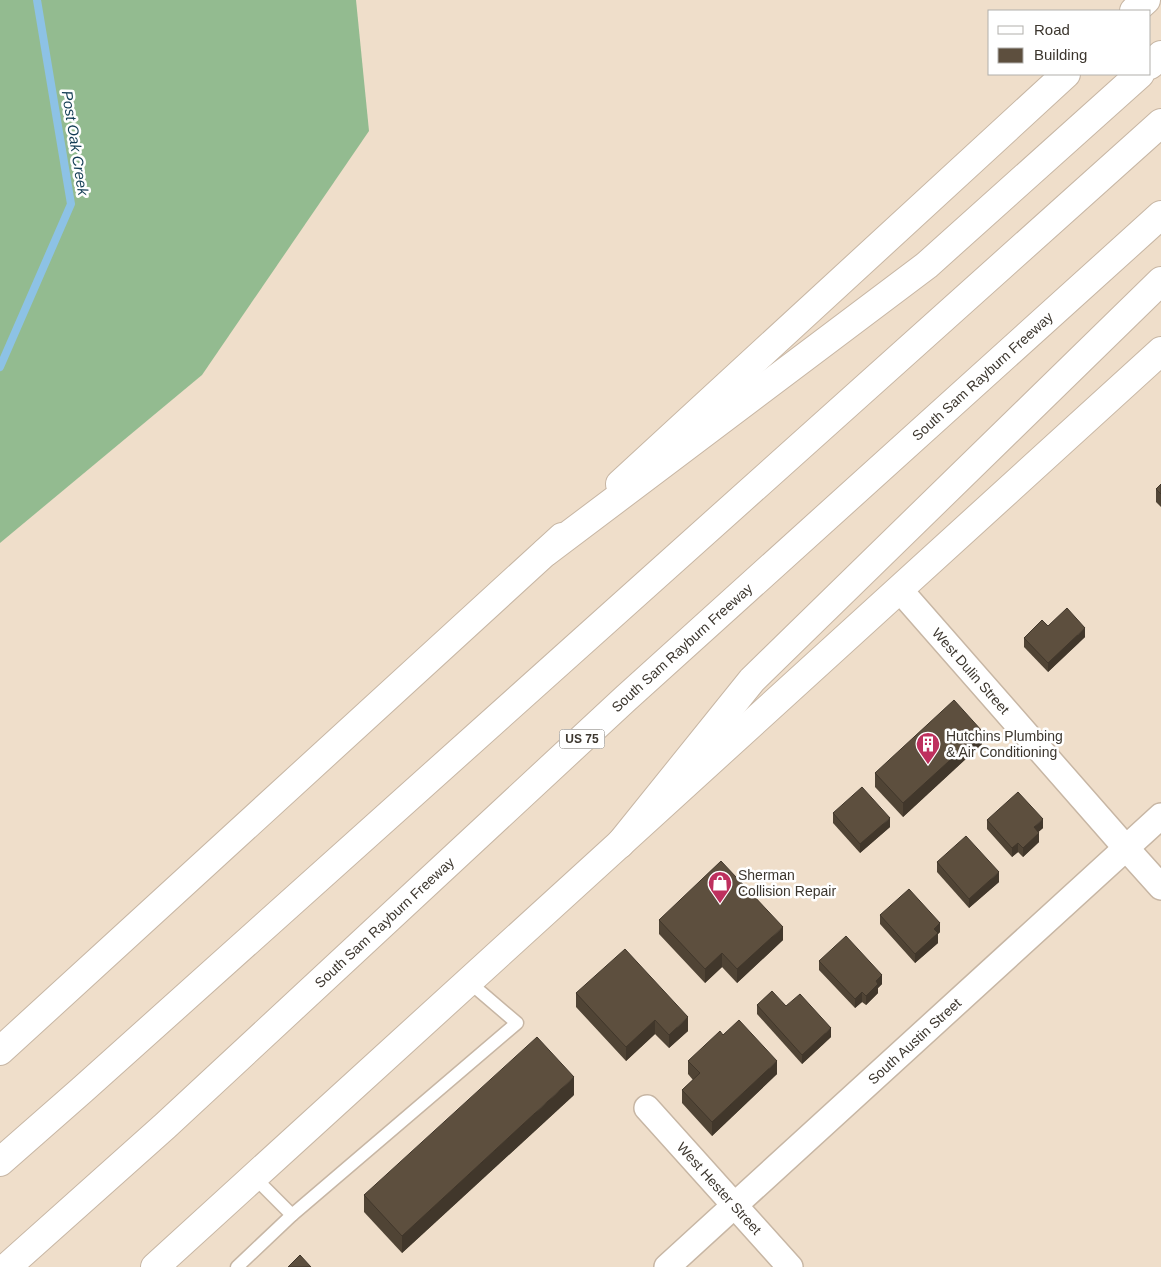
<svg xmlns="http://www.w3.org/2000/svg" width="1161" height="1267" viewBox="0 0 1161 1267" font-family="Arial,sans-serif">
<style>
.forest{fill:#93bb90}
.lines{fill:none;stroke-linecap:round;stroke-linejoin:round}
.stream{stroke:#8dc2e5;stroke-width:8}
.lane-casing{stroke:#c7b6a4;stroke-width:15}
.street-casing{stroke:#c7b6a4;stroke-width:28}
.secondary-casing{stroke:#c7b6a4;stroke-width:30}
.highway-casing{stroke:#c7b6a4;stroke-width:30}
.lane{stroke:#fff;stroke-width:12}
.street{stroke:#fff;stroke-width:25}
.secondary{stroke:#fff;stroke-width:28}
.highway{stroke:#fff;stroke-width:28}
.wall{fill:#504435}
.shaded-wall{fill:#41372b}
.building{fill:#5d4f3e;stroke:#41372b}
.labels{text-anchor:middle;stroke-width:5;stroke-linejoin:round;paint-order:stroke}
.shield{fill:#fff;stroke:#76726d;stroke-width:1}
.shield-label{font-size:12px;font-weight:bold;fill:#3c362e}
.street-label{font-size:14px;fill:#3c362e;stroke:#fff}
.poi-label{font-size:14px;fill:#3c362e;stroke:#fff;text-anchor:start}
.water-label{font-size:15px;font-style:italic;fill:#113b53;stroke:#fff}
</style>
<rect width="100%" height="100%" fill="#efdeca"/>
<polygon class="forest" points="0,0 356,0 369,131 202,375 0,543"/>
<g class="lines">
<polyline class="stream" points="0,367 71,204 37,0"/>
<g class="lane-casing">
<g id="lane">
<polyline points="254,1177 292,1215 517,1023 469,982"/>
<polyline points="237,1267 292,1215"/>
</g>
</g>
<g class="street-casing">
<g id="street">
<path id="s1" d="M899,589L1126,848L1161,887"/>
<path id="s2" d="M647,1108L790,1267"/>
<path id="s3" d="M667,1267L1161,816"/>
</g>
</g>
<g class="secondary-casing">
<g id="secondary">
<polyline points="1134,11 1146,0"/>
<polyline points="620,484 1066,74"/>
<polyline points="0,1051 562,537"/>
<polyline points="155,1267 1161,351"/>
</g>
</g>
<g class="highway-casing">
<g id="highway">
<polyline points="1150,65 1161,55"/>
<polyline points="546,552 927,265 1140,74"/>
<polyline points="620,844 752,680 1161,281"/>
<polyline points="0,1162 82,1090 1161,123"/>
<path id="s4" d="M7,1267L165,1126L625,699L1161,215"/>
</g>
</g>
<use href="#lane" class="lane"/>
<use href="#street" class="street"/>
<use href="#secondary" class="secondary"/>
<use href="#highway" class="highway"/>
</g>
<g class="wall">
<polygon points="1161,484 1161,507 1156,502 1156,489"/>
<polygon points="1048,626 1085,637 1048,672 1024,647 1024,638"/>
<polygon points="982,744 903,817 875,787 875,773"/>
<polygon points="833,813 890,827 860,853 833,823"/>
<polygon points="987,820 1043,828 1038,832 1039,842 1023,857 1018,852 1012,857 987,829"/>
<polygon points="937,862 999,882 969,908 937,872"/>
<polygon points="880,915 940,932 938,934 938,943 915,963 880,924"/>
<polygon points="659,920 783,940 737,983 722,967 705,983 659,934"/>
<polygon points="819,961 882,984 878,988 878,993 866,1005 862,1002 855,1008 819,970"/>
<polygon points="576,993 688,1031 669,1048 655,1034 626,1061 576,1007"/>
<polygon points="757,1005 786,1006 831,1037 802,1064 757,1014"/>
<polygon points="723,1035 777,1074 712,1136 682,1103 682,1090 693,1080 688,1074 688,1061"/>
<polygon points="574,1095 402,1253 364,1212 364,1195"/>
</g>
<g class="shaded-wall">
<polygon points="1085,628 1085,637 1048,672 1048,663"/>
<polygon points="982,731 982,744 903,817 903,803"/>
<polygon points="890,818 890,827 860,853 860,844"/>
<polygon points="1043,819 1043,828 1034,836 1034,827"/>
<polygon points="1039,833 1039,842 1023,857 1023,848"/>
<polygon points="1018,843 1018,852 1012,857 1012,848"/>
<polygon points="999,872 999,882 969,908 969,899"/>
<polygon points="940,923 940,932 938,934 938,943 915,963 915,954 934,929"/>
<polygon points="783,927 783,940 737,983 737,969"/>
<polygon points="722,953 722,967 705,983 705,969"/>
<polygon points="882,975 882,984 878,988 878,993 866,1005 866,996 876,981"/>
<polygon points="862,992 862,1002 855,1008 855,999"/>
<polygon points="688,1017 688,1031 669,1048 669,1035"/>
<polygon points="655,1020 655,1034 626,1061 626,1047"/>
<polygon points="831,1028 831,1037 802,1064 802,1055"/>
<polygon points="777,1061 777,1074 712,1136 712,1122"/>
<polygon points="574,1077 574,1095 402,1253 402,1236"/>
</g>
<g class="building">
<polygon points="1161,484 1161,494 1156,489"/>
<polygon points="1067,608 1085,628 1048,663 1024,638 1042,620 1048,626"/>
<polygon points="954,700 982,731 903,803 875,773"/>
<polygon points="862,787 890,818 860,844 833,813"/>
<polygon points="1018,792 1043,819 1034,827 1039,833 1023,848 1018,843 1012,848 987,820"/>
<polygon points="966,836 999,872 969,899 937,862"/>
<polygon points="721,861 783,927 737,969 722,953 705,969 659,920"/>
<polygon points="909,889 940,923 934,929 938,933 915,954 880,915"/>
<polygon points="846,936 882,975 876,981 878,984 866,996 862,992 855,999 819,961"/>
<polygon points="625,949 688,1017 669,1035 655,1020 626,1047 576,993"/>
<polygon points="772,991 786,1006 800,994 831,1028 802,1055 757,1005"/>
<polygon points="739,1020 777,1061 712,1122 682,1090 700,1073 688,1061 720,1031 723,1035"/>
<polygon points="537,1037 574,1077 402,1236 364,1195"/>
<polygon points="300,1255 311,1267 288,1267"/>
</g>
<defs>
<g id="building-pin" transform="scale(1.25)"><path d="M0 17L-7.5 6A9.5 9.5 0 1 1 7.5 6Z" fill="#be305e" stroke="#fff"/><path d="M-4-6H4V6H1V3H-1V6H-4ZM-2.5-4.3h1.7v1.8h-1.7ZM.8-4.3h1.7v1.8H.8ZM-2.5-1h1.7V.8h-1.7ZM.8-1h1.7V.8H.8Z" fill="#fff"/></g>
<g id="shop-pin" transform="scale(1.25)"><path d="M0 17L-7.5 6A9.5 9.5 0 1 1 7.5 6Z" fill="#be305e" stroke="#fff"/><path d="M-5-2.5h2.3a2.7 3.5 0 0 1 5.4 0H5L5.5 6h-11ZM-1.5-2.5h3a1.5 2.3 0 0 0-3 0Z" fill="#fff"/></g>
</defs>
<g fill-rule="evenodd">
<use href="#building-pin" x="928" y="744"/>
<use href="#shop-pin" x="720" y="883"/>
</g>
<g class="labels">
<rect class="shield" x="559.5" y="729.5" width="45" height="19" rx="4"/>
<g class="shield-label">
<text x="582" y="743">US 75</text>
</g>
<g class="street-label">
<text dy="5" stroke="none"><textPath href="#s4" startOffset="1321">South Sam Rayburn Freeway</textPath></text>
<text dy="5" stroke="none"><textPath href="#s4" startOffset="916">South Sam Rayburn Freeway</textPath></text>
<text dy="5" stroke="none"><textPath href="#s1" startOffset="109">West Dulin Street</textPath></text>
<text dy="5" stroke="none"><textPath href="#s4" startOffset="511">South Sam Rayburn Freeway</textPath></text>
<text dy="5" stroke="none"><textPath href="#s3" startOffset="335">South Austin Street</textPath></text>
<text dy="5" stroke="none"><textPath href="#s2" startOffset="108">West Hester Street</textPath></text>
</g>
<g class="poi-label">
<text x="946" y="741">Hutchins Plumbing<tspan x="946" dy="16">&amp; Air Conditioning</tspan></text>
<text x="738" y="880">Sherman<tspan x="738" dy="16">Collision Repair</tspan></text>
</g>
<g class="water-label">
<text transform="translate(75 143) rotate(81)" y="5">Post Oak Creek</text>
</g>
</g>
<rect x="988" y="10" width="162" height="65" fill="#ffffff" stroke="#b1afab"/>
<rect x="998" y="26" width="25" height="8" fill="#ffffff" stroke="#b1afab"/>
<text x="1034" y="35" font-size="15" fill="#3c362e">Road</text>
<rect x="998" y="48" width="25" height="15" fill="#5d4f3e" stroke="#b1afab"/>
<text x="1034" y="60" font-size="15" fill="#3c362e">Building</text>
</svg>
